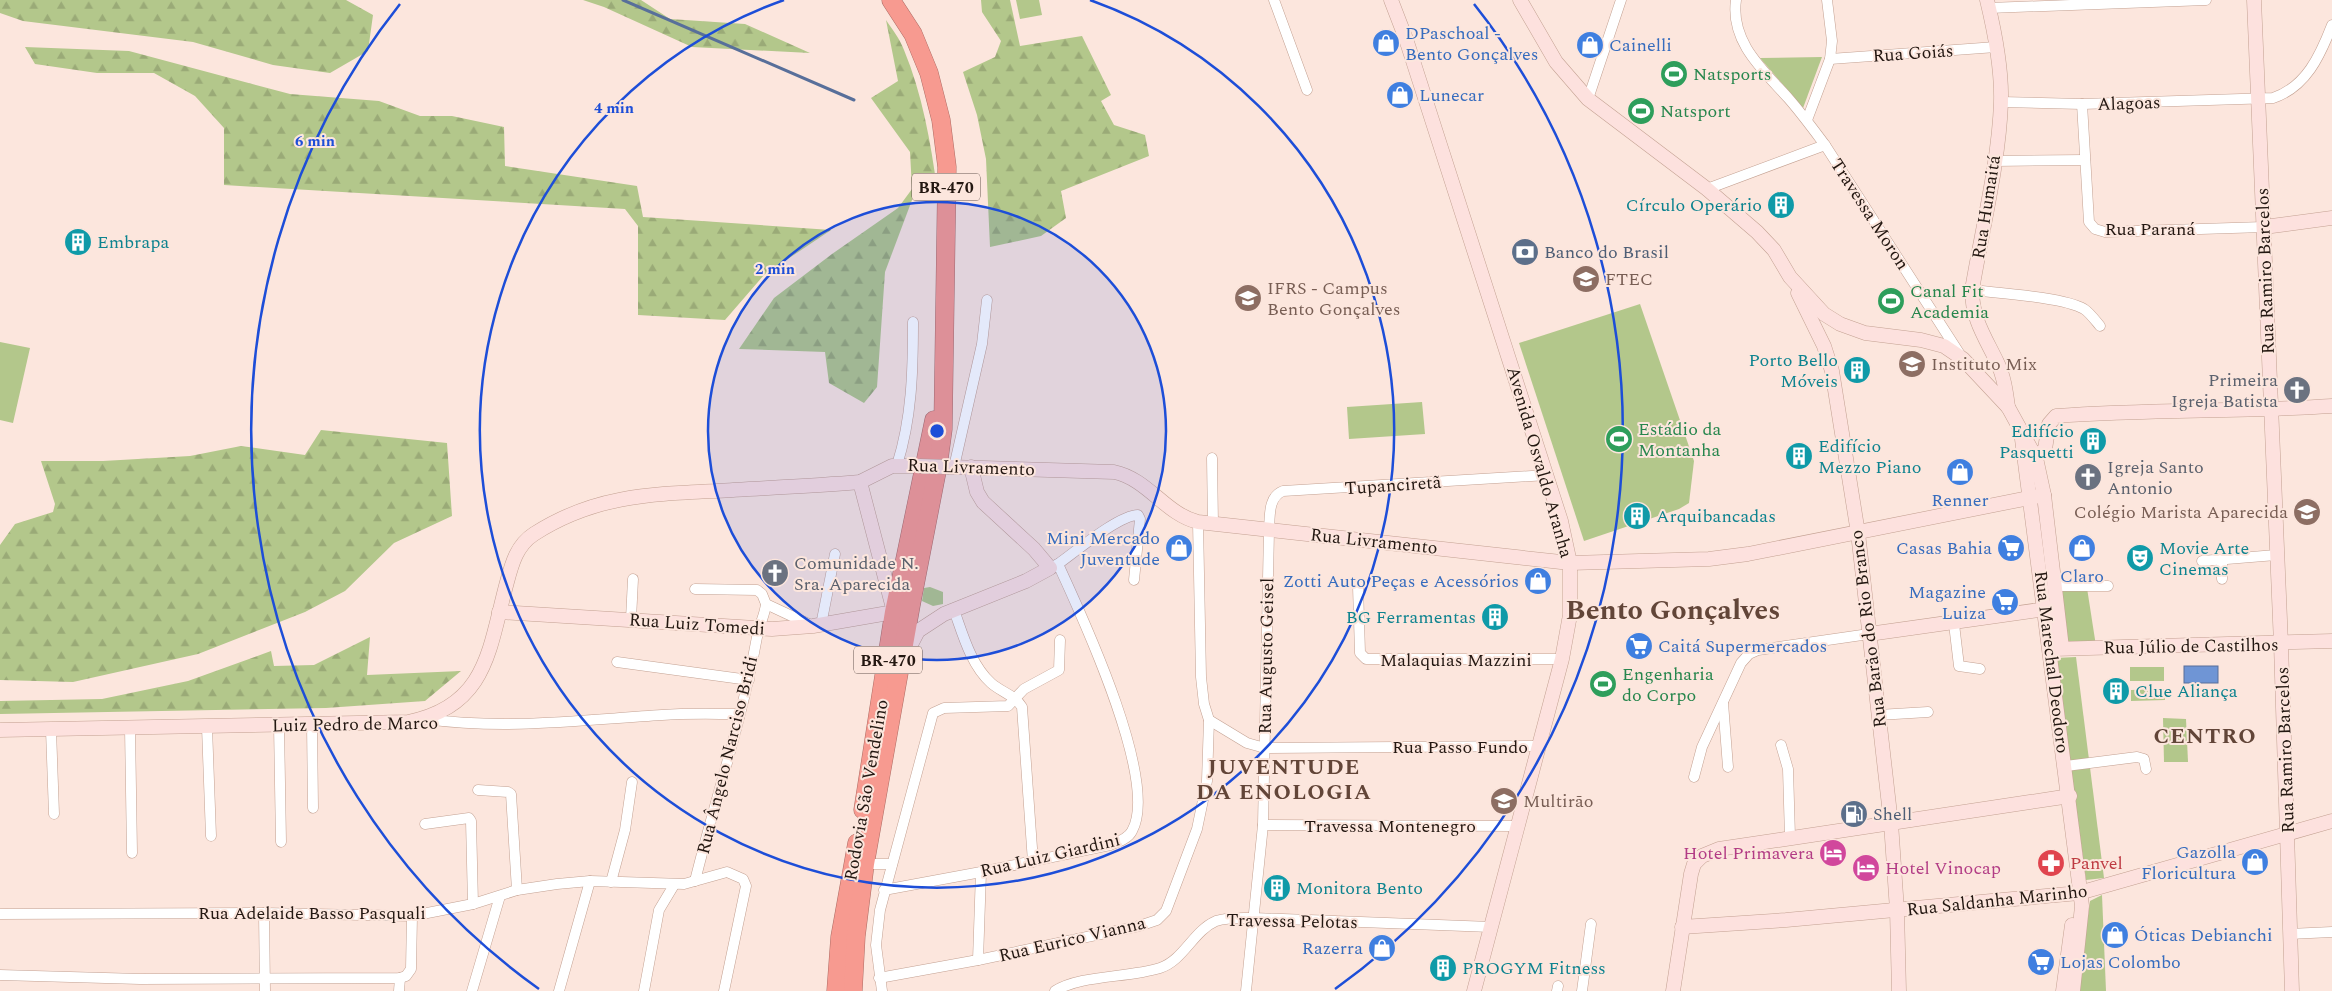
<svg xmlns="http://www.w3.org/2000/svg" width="2332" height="991" viewBox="0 0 2332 991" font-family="Spectral,serif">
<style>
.green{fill:#b3c78b}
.forest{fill:url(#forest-firs)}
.water{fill:#6f95d5;stroke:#586f9a}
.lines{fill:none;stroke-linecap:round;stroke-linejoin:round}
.stream{stroke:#586f9a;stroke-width:3}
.street-casing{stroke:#c3a192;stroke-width:11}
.secondary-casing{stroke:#c3a192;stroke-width:15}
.highway-casing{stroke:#ad6c64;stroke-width:19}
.street{stroke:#fff;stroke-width:10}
.secondary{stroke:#fde1de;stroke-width:14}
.highway{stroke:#f79a90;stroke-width:18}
.secondary-bridge-casing{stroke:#c3a192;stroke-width:15;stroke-linecap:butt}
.secondary-bridge{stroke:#fde1de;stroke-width:14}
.ring{fill:none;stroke:#1d4ed8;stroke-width:2.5}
.labels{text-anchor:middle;stroke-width:4;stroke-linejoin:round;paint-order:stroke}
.shield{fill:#fce6dd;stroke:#64554e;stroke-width:1}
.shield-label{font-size:16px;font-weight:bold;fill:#231711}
.shop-label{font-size:18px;fill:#366cbe;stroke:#fce6dd;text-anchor:start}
.street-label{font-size:18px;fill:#231711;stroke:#fce6dd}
.leisure-label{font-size:18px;fill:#27864d;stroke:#fce6dd;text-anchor:start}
.culture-label{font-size:18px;fill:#0d838f;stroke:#fce6dd;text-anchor:start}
.service-label{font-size:18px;fill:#4e5e75;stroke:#fce6dd;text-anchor:start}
.education-label{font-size:18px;fill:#785e54;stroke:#fce6dd;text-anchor:start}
.worship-label{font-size:18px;fill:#5b616d;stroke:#fce6dd;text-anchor:start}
.hotel-label{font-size:18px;fill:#b23c85;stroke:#fce6dd;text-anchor:end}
.health-label{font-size:18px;fill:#be3a42;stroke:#fce6dd;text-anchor:start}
.district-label{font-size:22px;font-weight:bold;letter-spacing:1px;fill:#624538;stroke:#fce6dd}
.town-label{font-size:28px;font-weight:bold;fill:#624538;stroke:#fce6dd}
.centre{fill:#1d4ed8;stroke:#fce6dd;stroke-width:2.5}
.ring-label{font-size:15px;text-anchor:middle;font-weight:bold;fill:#1d4ed8;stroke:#fce6dd;stroke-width:4;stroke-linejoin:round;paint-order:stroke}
</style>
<defs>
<pattern id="forest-firs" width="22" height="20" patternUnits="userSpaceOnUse" patternTransform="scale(1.25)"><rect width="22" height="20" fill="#b3c78b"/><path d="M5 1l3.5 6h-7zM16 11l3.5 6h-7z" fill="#9aaa77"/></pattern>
</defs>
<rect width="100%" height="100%" fill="#fce6dd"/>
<g class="green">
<polygon points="1016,0 1039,0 1042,15 1020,19"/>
<polygon points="1822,57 1803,108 1760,58"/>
<polygon points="1640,304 1694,461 1689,503 1679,509 1584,541 1519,343"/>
<polygon points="0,342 30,348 13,423 0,420"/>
<polygon points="1422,402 1425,434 1349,439 1347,407"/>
<polygon points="930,587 943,592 943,604 933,606 922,601 924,588"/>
<polygon points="2059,588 2087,588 2096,646 2065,646"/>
<polygon points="2076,657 2104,878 2086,880 2056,658"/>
<rect x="2130" y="667" width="34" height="14"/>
<polygon points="2164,689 2165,700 2131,701 2131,690"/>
<polygon points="2163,718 2186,719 2188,762 2164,762"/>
<polygon points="2102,895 2106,991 2078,991 2090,901"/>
</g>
<g class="forest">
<polygon points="0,0 346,0 373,15 368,51 330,73 273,65 193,42 23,21 0,13"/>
<polygon points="583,0 641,0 670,19 745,24 810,53 692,47 604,7"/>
<polygon points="981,0 1010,0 1020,46 1082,36 1111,95 1101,101 1114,125 1145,135 1149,156 1061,191 1066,218 1041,236 990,247 986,159 977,115 963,72 995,57 1001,41 982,12"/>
<path d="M886,20C892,29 900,39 904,50C922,93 931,143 937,189L915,192L885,272L877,387L864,403L829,383L825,352L739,349L774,298L832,254L898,208L912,189L910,152L871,98L898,81Z"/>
<polygon points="25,47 129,51 290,94 379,101 420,116 452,116 504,127 505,166 637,186 643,217 831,230 764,275 725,320 638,315 638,226 625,209 224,185 224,128 195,96 154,73 97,73 35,64"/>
<polygon points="321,430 447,443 452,516 394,543 345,591 305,612 198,654 73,682 0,680 0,545 15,524 53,512 55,504 41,461 103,461 190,456 241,446 305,455"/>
<polygon points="370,637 367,675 461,671 425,701 326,708 0,714 0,701 102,699 188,681 271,651 274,666 314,665"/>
</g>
<rect class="water" x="2184" y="666" width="34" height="17"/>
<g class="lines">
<polyline class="stream" points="623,0 854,100"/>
<g class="street-casing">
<g id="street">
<polyline points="1274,0 1307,90"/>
<path d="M1736,0C1730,42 1763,70 1789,99C1802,114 1813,129 1825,145L1961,356"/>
<polyline points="1989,8 2206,0"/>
<polyline points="1830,59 1996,47"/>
<polyline points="1588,99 1621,0"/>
<path d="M2001,102L2082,104L2273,98C2306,87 2320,56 2332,25"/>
<polyline points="2082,104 2089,222 2095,229 2105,232 2264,227"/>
<polyline points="1807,120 1830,59 1832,41 1827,0"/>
<polyline points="1994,161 2085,160"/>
<polyline points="1707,189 1825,145"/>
<path d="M1972,290C1997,293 2064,297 2084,309C2090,313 2095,320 2100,326"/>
<polyline points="1212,458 1213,524"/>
<path d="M897,465C912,418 913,370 913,322"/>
<polyline points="954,467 982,344 987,300"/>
<polyline points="2202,561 2276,555"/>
<path d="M1058,564C1075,552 1119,515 1138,515L1140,519L1134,580"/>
<polyline points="2222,579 2222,560"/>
<polyline points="1358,586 1360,653 1366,659 1562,659"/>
<polyline points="2055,586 2108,586"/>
<polyline points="695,589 757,590 762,594 766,604 813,626"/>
<path d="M954,610C963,635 971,665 991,683C1001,692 1015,695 1022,707L1033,862"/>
<polyline points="631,619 633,579"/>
<polyline points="1954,624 1959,666 1980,669"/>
<polyline points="821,625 835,554"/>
<polyline points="617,662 749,680"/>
<polyline points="1723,703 1728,767"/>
<polyline points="1878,715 1928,712"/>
<path d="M426,719C506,730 582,720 662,715C688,713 714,714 739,714"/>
<polyline points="1209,720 1247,743 1265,748 1539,746"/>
<polyline points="312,724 313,808"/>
<polyline points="279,725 281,842"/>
<polyline points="207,727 211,836"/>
<polyline points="130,728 132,853"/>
<polyline points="51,730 54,814"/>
<polyline points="1781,745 1788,769 1790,837"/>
<polyline points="2066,766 2137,757 2144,759 2146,769"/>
<polyline points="1694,777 1702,747 1741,663 1749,654 1758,650 1869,634"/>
<polyline points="478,790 508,792 511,794 517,890"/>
<polyline points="425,824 469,818 471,821 473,904"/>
<polyline points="1263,825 1517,826"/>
<polyline points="865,864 892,864"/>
<path d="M695,881C715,800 742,720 757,637C759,625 765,615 766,604"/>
<polyline points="611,882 625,830 632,782"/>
<path d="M884,890L981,872L1110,845C1118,842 1128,839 1132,831C1160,782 1081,614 1058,564L1050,568"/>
<polyline points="264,913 265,991"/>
<polyline points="0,914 264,913 412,916 473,904 517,890 557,884 590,881 684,884 727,872 743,879 746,886 724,991"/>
<polyline points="2289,934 2332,932"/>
<polyline points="978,960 981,872"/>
<polyline points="0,975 140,979 400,978 406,976 411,969 412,916"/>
<polyline points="879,978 978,960 1139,926 1157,920 1166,911 1197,829 1207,781 1209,720 1204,704 1201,677 1198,522"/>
<polyline points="399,991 400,978"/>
<polyline points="472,991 500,896"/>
<polyline points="559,991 590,881"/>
<polyline points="644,991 659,910 674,885"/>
<polyline points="882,991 876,945 880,910 933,713 944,708 1008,706 1024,689 1059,670 1060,640"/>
<path d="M1055,991C1080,975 1128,978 1160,968C1184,960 1193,931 1216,921C1227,917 1242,918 1254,918L1491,927"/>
<path d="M1246,991L1263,825L1269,530C1270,516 1268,497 1283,491L1547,475"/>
<polyline points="1557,991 1558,986"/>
<polyline points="1582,991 1591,924"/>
</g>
</g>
<g class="secondary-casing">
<g id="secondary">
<polyline points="1391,0 1406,39 1561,521 1570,563 1570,615 1562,659 1474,991"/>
<polyline points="1520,0 1556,62 1588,99 1707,189 1757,232 1774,250 1790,277 1824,314 1840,324 1865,333 1921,340 1944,346 1963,359 2008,407 2036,458 2044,495 2062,648"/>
<path d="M1987,0C1995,33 2002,68 2001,102C1999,162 1982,230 1972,290C1972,319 1985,337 1997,362C2004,376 2006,392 2008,407"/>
<polyline points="2254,0 2281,644 2292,991"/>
<polyline points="2264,227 2332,218"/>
<polyline points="1798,293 1824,346 1832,371 1858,533 1891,823 1897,910 1899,991"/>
<polyline points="2022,439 2082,906 2073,991"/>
<path d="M2029,463L2045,449L2049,424L2056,416C2148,409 2240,412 2332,406"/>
<path d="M949,467L1114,472C1148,479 1165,514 1198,522L1570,563L1709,559L1748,554L2044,495"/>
<polyline points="499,612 772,629 813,626 894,612 860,482"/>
<polyline points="1869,634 2046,609"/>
<polyline points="2054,649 2332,641"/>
<polyline points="906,654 918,631 944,614 1026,581 1050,568 1034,549 983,502 977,492 971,467"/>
<path d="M0,730L408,722C488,706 489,648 507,582C512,563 517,545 534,534C593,496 649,494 716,491C764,488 812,486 860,482L892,466H919"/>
<polyline points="1682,927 1786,920 2079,893 2332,821"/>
<polyline points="1673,991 1691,874 1694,864 1702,856 1719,849 2070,796"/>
<polyline points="2063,991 2072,925"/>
</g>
</g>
<g class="highway-casing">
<g id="highway">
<polyline points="863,810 894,612 934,420"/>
<polyline points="836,991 840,937 857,843"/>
<polyline points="853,991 856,936 865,864 911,605 938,466 943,429 947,167 941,120 929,73 913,34 891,0"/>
</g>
</g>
<use href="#street" class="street"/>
<use href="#secondary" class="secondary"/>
<use href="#highway" class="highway"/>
<g class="secondary-bridge-casing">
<polyline id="secondary-bridge" points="919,466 949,467"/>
</g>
<use href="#secondary-bridge" class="secondary-bridge"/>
</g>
<circle cx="937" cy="431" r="229" fill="#1d4ed8" fill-opacity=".12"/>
<g class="ring">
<circle cx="937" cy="431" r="229"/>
<path d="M1090 0A457 457 0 1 1 784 0"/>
<path d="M539 989A686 686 0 0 1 400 4M1474 4A686 686 0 0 1 1335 989"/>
</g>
<defs>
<g id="shop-disc" transform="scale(1.4375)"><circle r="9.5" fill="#3f7fe0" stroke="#fce6dd"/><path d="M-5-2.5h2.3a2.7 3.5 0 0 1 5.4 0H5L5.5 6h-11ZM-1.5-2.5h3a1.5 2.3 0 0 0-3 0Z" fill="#fff"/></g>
<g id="stadium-disc" transform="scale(1.4375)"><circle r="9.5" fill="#2e9e5b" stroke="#fce6dd"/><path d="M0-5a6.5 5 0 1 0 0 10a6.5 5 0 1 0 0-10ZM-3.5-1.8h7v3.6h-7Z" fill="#fff"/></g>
<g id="building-disc" transform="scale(1.4375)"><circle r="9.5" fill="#0f9aa8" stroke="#fce6dd"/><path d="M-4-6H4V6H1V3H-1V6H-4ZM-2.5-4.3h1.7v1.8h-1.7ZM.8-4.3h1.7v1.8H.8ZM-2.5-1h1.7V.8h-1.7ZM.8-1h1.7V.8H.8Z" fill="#fff"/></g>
<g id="bank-disc" transform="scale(1.4375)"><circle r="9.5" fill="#5c6f8a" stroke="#fce6dd"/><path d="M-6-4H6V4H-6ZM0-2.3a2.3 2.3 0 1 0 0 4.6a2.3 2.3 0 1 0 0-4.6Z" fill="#fff"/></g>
<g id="university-disc" transform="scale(1.4375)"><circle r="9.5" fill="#8d6e63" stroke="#fce6dd"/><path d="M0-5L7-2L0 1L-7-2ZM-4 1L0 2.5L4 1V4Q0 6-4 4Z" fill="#fff"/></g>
<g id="church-disc" transform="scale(1.4375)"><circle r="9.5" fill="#6b7280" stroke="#fce6dd"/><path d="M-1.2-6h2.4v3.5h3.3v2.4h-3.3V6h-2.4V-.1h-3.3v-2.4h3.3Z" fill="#fff"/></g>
<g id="school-disc" transform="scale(1.4375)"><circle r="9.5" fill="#8d6e63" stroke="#fce6dd"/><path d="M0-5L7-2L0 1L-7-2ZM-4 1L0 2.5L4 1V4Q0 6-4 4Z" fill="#fff"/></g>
<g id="supermarket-disc" transform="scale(1.4375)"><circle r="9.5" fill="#3f7fe0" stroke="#fce6dd"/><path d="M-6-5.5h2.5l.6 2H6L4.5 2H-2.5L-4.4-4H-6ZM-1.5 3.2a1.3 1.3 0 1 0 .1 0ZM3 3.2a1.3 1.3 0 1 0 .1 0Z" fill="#fff"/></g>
<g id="theatre-disc" transform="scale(1.4375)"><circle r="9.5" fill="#0f9aa8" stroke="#fce6dd"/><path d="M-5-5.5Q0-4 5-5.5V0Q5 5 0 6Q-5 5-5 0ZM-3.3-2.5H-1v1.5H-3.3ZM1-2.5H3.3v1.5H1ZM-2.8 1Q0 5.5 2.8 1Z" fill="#fff"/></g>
<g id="fuel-disc" transform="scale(1.4375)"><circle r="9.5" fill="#5c6f8a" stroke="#fce6dd"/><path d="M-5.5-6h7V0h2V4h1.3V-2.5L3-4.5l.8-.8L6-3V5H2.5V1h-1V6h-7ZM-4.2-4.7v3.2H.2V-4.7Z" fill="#fff"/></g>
<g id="hotel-disc" transform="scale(1.4375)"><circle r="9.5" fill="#d1479c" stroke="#fce6dd"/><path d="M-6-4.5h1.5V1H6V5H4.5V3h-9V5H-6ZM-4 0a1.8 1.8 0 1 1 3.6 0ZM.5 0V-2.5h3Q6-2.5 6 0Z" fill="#fff"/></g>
<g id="pharmacy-disc" transform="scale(1.4375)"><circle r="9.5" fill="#e0444e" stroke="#fce6dd"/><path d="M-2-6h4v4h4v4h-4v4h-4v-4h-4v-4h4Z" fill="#fff"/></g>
</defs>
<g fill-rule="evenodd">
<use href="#shop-disc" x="1386" y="43"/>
<use href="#shop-disc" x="1590" y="45"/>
<use href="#stadium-disc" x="1674" y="74"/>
<use href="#shop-disc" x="1400" y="95"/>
<use href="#stadium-disc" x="1641" y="111"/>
<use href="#building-disc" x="1781" y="205"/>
<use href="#building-disc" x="78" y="242"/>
<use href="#bank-disc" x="1525" y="252"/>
<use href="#university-disc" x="1586" y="279"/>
<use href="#university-disc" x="1248" y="298"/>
<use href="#stadium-disc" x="1891" y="301"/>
<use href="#university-disc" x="1912" y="364"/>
<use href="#building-disc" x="1857" y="370"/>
<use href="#church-disc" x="2297" y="390"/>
<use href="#stadium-disc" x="1619" y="439"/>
<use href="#building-disc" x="2093" y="441"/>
<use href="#building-disc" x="1799" y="456"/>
<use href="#shop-disc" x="1960" y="472"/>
<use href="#church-disc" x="2088" y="477"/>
<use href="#school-disc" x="2307" y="512"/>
<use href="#building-disc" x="1637" y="516"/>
<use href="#shop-disc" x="1179" y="548"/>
<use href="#supermarket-disc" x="2011" y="548"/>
<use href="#shop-disc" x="2082" y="548"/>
<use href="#theatre-disc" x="2140" y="558"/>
<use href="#church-disc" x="775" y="573"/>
<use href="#shop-disc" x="1538" y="581"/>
<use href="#supermarket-disc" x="2005" y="602"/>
<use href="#building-disc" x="1495" y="617"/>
<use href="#supermarket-disc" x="1639" y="646"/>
<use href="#stadium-disc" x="1603" y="684"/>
<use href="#building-disc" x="2116" y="691"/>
<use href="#school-disc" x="1504" y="801"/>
<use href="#fuel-disc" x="1854" y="814"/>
<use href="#hotel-disc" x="1833" y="853"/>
<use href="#shop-disc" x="2255" y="862"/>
<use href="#pharmacy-disc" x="2051" y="863"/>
<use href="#hotel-disc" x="1866" y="868"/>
<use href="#building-disc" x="1277" y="888"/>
<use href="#shop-disc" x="2115" y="935"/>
<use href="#shop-disc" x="1382" y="948"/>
<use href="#supermarket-disc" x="2041" y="962"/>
<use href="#building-disc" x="1443" y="968"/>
</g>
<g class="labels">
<g class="shield">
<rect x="912" y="173.5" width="68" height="27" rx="4"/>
<rect x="854" y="646.5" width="68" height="27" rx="4"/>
</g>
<g class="shield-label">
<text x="946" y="193">BR-470</text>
<text x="888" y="666">BR-470</text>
</g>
<g class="shop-label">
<text x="1405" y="39">DPaschoal -<tspan x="1405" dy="21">Bento Gonçalves</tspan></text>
<text x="1609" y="51">Cainelli</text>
<text x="1419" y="101">Lunecar</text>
<text x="1960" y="506" text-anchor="middle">Renner</text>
<text x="1160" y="544" text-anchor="end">Mini Mercado<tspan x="1160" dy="21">Juventude</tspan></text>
<text x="1992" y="554" text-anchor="end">Casas Bahia</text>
<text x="2082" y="582" text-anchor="middle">Claro</text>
<text x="1519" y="587" text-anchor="end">Zotti Auto Peças e Acessórios</text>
<text x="1986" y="598" text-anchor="end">Magazine<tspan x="1986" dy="21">Luiza</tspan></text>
<text x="1658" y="652">Caitá Supermercados</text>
<text x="2236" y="858" text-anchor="end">Gazolla<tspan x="2236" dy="21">Floricultura</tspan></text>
<text x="2134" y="941">Óticas Debianchi</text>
<text x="1363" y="954" text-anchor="end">Razerra</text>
<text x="2060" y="968">Lojas Colombo</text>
</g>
<g class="street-label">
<text transform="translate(1913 53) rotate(-4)" y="6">Rua Goiás</text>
<text transform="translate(2129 103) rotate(-2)" y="6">Alagoas</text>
<text transform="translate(1986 207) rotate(-81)" y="6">Rua Humaitá</text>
<text transform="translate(1870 214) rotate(57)" y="6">Travessa Moron</text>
<text x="2150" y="235">Rua Paraná</text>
<text transform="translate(2265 271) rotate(-92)" y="6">Rua Ramiro Barcelos</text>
<text transform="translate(1540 462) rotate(74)" y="6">Avenida Osvaldo Aranha</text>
<text transform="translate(971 467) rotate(2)" y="6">Rua Livramento</text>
<text transform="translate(1393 485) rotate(-4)" y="6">Tupanciretã</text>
<text transform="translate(1374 541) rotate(6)" y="6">Rua Livramento</text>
<text transform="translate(697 624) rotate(4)" y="6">Rua Luiz Tomedi</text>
<text transform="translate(1868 629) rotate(-97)" y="6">Rua Barão do Rio Branco</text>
<text transform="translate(2191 646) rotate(-1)" y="6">Rua Júlio de Castilhos</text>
<text transform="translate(1266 656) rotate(-89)" y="6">Rua Augusto Geisel</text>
<text x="1456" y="666">Malaquias Mazzini</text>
<text transform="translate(2052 662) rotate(83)" y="6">Rua Marechal Deodoro</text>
<text transform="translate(355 724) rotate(-1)" y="6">Luiz Pedro de Marco</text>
<text x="1460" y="753">Rua Passo Fundo</text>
<text transform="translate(2285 750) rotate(-92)" y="6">Rua Ramiro Barcelos</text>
<text transform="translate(727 755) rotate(-76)" y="6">Rua Ângelo Narciso Bridi</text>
<text transform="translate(866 790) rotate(-80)" y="6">Rodovia São Vendelino</text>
<text x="1390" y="832">Travessa Montenegro</text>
<text transform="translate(1050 855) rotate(-13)" y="6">Rua Luiz Giardini</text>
<text transform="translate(1997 900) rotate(-6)" y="6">Rua Saldanha Marinho</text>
<text x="312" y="919">Rua Adelaide Basso Pasquali</text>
<text transform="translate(1292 921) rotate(1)" y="6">Travessa Pelotas</text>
<text transform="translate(1072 939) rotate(-13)" y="6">Rua Eurico Vianna</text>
</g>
<g class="leisure-label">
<text x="1693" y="80">Natsports</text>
<text x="1660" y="117">Natsport</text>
<text x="1910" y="297">Canal Fit<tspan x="1910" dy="21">Academia</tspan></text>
<text x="1638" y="435">Estádio da<tspan x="1638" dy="21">Montanha</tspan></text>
<text x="1622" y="680">Engenharia<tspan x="1622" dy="21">do Corpo</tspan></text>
</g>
<g class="culture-label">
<text x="1762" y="211" text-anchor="end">Círculo Operário</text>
<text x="97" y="248">Embrapa</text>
<text x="1838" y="366" text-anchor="end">Porto Bello<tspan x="1838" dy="21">Móveis</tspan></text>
<text x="2074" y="437" text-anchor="end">Edifício<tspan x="2074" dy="21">Pasquetti</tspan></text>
<text x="1818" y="452">Edifício<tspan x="1818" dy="21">Mezzo Piano</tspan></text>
<text x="1656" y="522">Arquibancadas</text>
<text x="2159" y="554">Movie Arte<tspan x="2159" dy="21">Cinemas</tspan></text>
<text x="1476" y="623" text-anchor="end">BG Ferramentas</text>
<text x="2135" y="697">Clue Aliança</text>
<text x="1296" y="894">Monitora Bento</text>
<text x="1462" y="974">PROGYM Fitness</text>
</g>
<g class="service-label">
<text x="1544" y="258">Banco do Brasil</text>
<text x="1873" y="820">Shell</text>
</g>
<g class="education-label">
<text x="1605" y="285">FTEC</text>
<text x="1267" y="294">IFRS - Campus<tspan x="1267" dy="21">Bento Gonçalves</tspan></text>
<text x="1931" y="370">Instituto Mix</text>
<text x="2288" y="518" text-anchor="end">Colégio Marista Aparecida</text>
<text x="1523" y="807">Multirão</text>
</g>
<g class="worship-label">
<text x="2278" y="386" text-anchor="end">Primeira<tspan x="2278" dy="21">Igreja Batista</tspan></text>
<text x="2107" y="473">Igreja Santo<tspan x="2107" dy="21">Antonio</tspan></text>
<text x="794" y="569">Comunidade N.<tspan x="794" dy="21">Sra. Aparecida</tspan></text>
</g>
<g class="hotel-label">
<text x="1814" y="859">Hotel Primavera</text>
<text x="1885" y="874" text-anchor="start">Hotel Vinocap</text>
</g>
<g class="health-label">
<text x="2070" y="869">Panvel</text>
</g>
<g class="district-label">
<text x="2205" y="743">CENTRO</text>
<text x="1284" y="774">JUVENTUDE<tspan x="1284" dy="25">DA ENOLOGIA</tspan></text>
</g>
<g class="town-label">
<text x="1673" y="619">Bento Gonçalves</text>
</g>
</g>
<circle cx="937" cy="431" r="8" class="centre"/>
<g class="ring-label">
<text x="614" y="113">4 min</text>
<text x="315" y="146">6 min</text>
<text x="775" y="274">2 min</text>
</g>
</svg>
